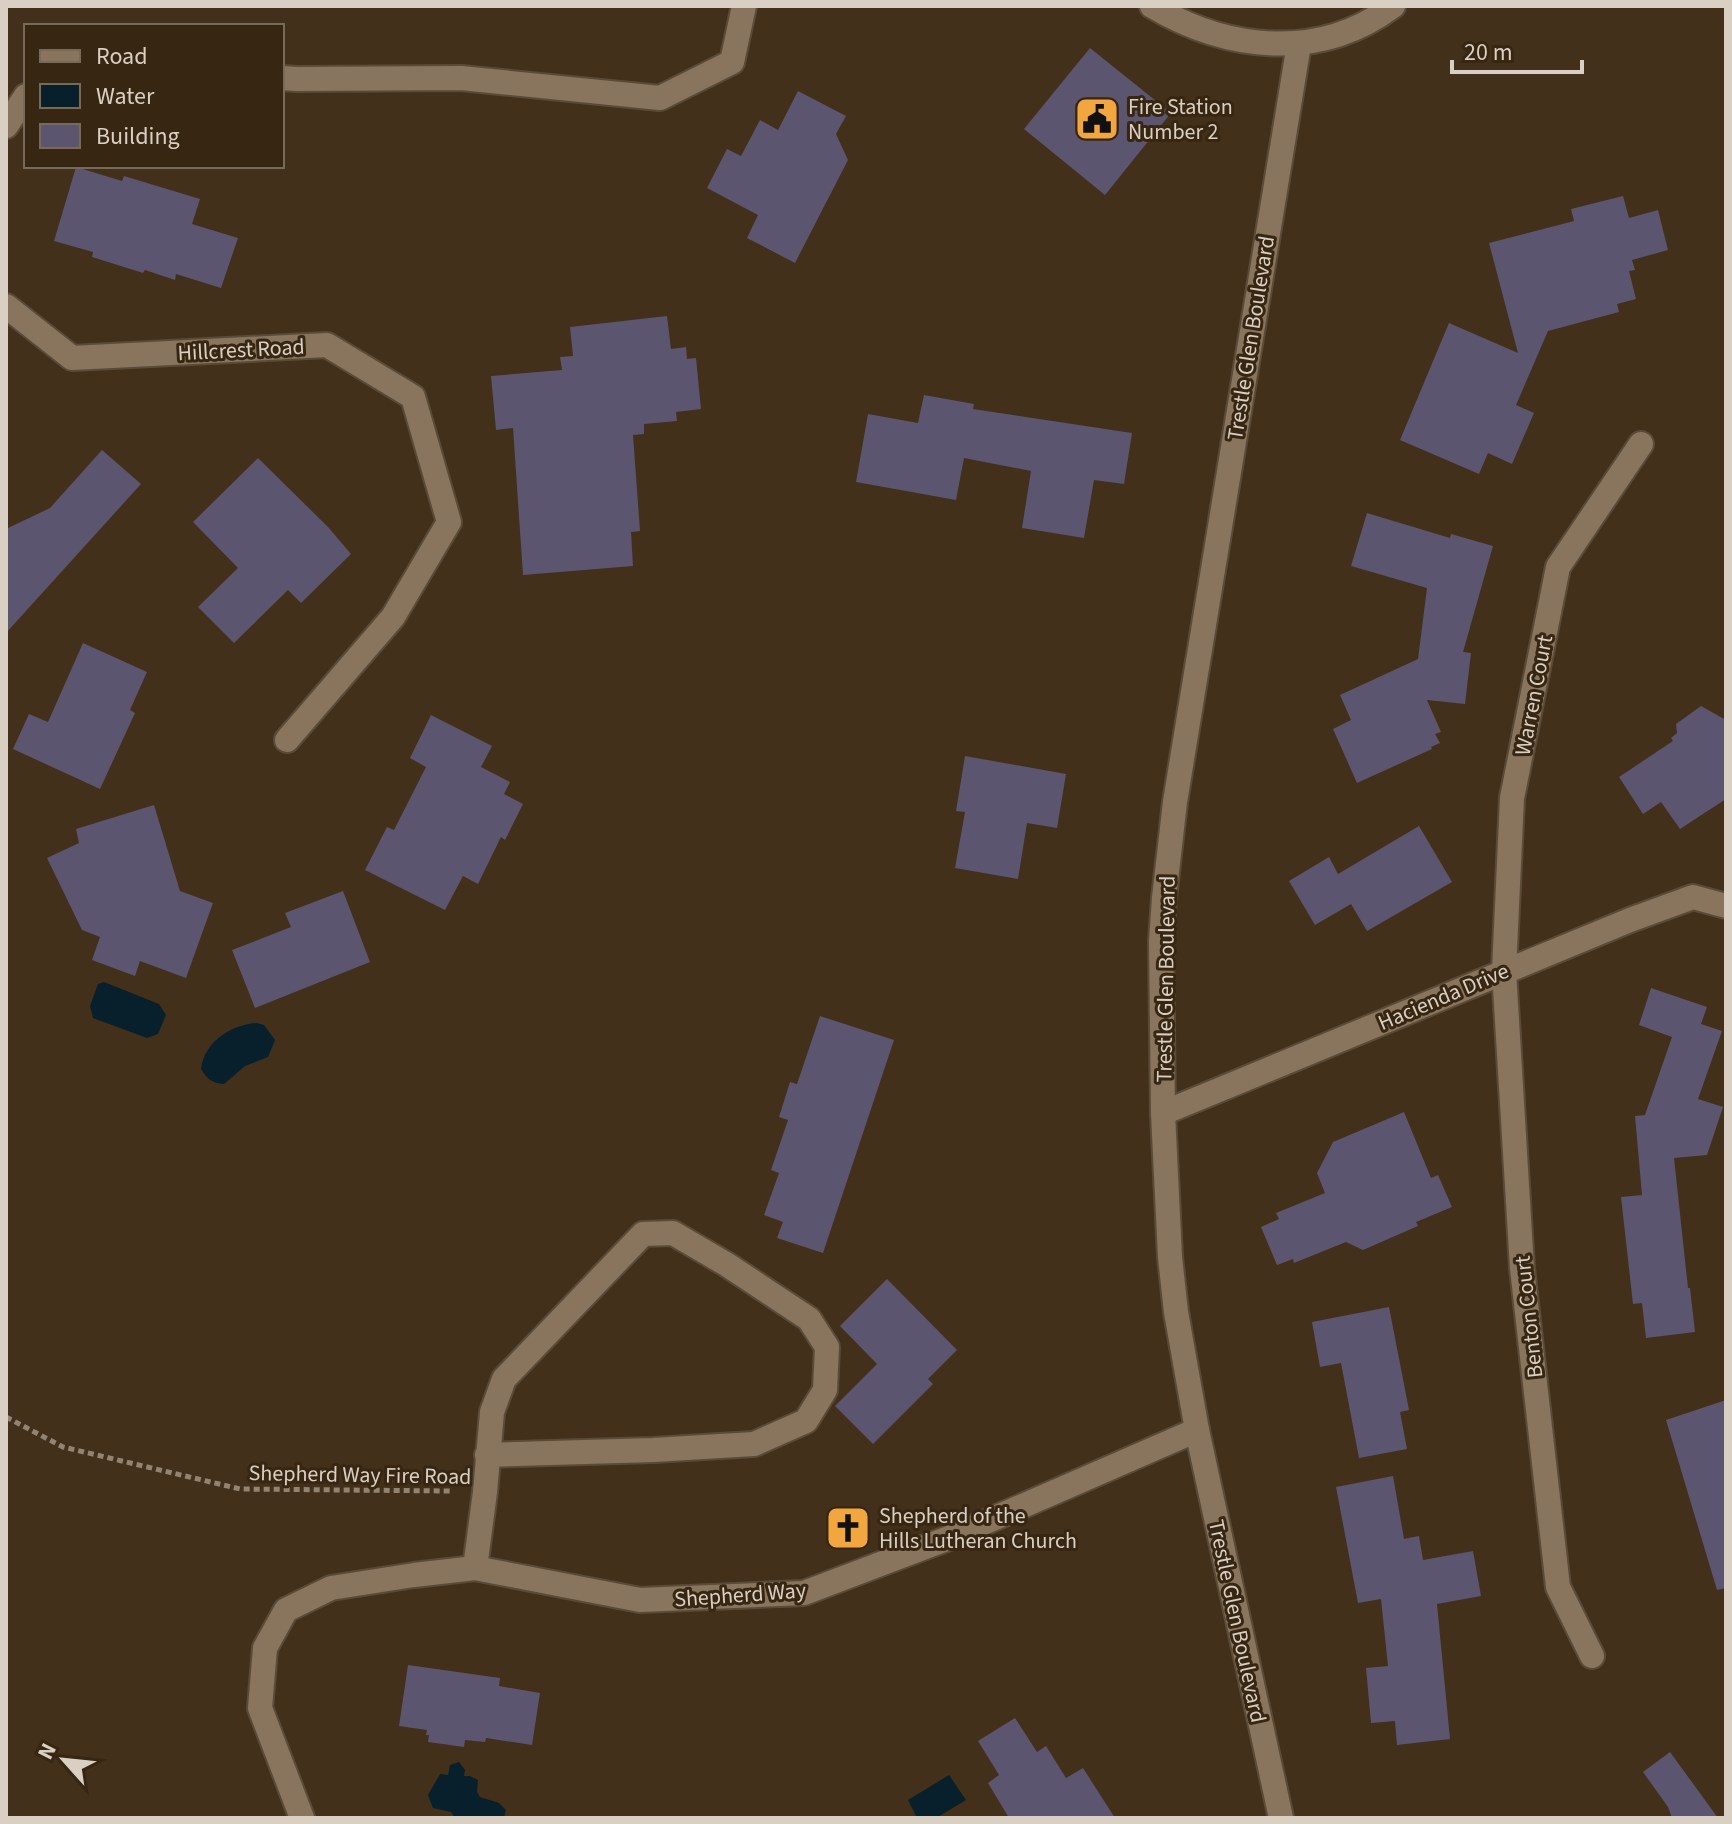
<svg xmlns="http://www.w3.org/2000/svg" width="1732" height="1824" viewBox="0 0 1732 1824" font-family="'Source Sans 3',sans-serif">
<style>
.water{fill:#07202b}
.building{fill:#5b556f}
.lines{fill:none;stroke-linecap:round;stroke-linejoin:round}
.minor-casing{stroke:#5a4b39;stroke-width:28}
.path{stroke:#928473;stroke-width:5;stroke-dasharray:6 4;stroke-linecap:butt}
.minor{stroke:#89755e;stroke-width:24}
.labels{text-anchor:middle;stroke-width:6;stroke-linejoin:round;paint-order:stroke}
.poi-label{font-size:22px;fill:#dacfc3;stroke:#372611;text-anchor:start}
.street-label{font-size:22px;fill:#dacfc3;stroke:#372611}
</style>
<rect width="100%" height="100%" fill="#42301b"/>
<g class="water">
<polygon points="104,982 159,1004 166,1015 158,1034 147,1038 93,1018 90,1006 98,984"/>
<path d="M257,1023L264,1025L275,1040L268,1057L245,1066L224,1084C212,1083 207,1079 201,1069C205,1041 231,1025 257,1023Z"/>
<polygon points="459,1762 465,1770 464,1776 470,1776 478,1780 477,1792 480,1797 499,1803 506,1810 504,1818 455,1818 451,1812 433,1808 428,1795 440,1774 448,1775 450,1765"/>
<polygon points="949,1775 966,1800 936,1818 917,1818 908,1800"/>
</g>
<g class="building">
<polygon points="1090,48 1171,113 1105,195 1024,129"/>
<polygon points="798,91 846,116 836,134 848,160 795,263 747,238 758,215 707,188 727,149 741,156 760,120 778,130"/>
<polygon points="76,167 122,181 124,176 200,199 192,224 238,238 221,288 176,274 175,280 145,270 143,273 92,257 93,252 54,241"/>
<polygon points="1623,196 1629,218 1658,210 1668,250 1632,260 1635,270 1629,271 1636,299 1617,304 1619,312 1548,331 1516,405 1534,413 1512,464 1488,453 1479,474 1400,440 1449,323 1518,353 1489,243 1574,221 1571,209"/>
<polygon points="667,316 671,349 686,347 687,359 696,358 701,409 676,412 677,421 644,424 644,434 633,435 640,531 631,532 633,566 523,575 513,428 496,430 491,376 562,370 560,357 573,356 570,327"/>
<polygon points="924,395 974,404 973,409 1132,433 1124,484 1094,480 1084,538 1022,528 1031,471 964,458 956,500 856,482 868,414 918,423"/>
<polygon points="102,450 141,484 6,633 6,529 50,508"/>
<polygon points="258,458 328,527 351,554 301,603 288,590 234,643 198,607 238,568 193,522"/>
<polygon points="1367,513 1450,538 1451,534 1493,546 1463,652 1471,653 1465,704 1427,700 1441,732 1435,734 1440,743 1431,747 1432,749 1357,783 1333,729 1351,720 1340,695 1418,659 1427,588 1351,566"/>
<polygon points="83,643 147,672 130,710 135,713 100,789 13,749 29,714 48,722"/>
<polygon points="1701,706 1726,720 1726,799 1680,829 1661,802 1643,814 1619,777 1673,741 1671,738 1677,733 1676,724"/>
<polygon points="431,715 492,746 481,767 510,782 504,794 523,804 505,840 501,837 478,884 463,876 445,910 365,870 387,827 394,830 426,767 410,758"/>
<polygon points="965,756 1066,774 1057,828 1027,823 1018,879 955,868 965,812 956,811"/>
<polygon points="154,805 180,891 213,903 186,978 140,961 135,976 92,960 100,937 82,930 47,858 79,843 76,829"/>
<polygon points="1419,826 1452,882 1367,931 1351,904 1315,925 1289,881 1329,857 1338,874"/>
<polygon points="343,891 370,962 255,1008 232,950 291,927 285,913"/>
<polygon points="1651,988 1707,1007 1701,1024 1722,1031 1698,1099 1723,1107 1707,1155 1674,1158 1688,1288 1690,1288 1695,1332 1646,1338 1642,1303 1633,1304 1621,1197 1642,1195 1635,1116 1645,1115 1672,1037 1639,1025"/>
<polygon points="820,1016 894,1040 823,1253 777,1238 783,1222 764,1215 779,1173 771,1170 788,1120 779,1117 790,1082 797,1084"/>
<polygon points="1404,1112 1431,1178 1438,1175 1452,1207 1416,1222 1418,1226 1363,1250 1346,1242 1294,1263 1293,1259 1277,1265 1261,1227 1279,1219 1276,1213 1325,1193 1317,1173 1333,1142"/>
<polygon points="887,1279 957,1350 928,1379 933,1384 873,1444 835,1406 877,1364 840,1326"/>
<polygon points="1389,1307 1409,1410 1400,1412 1407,1449 1359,1458 1341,1363 1320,1367 1312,1322"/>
<polygon points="1726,1400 1726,1588 1717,1590 1666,1420"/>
<polygon points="1393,1476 1404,1539 1419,1536 1423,1560 1473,1551 1481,1596 1437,1604 1450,1739 1397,1745 1395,1721 1371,1723 1366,1668 1388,1666 1381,1599 1358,1603 1336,1487"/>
<polygon points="408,1665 500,1678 499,1686 540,1693 532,1745 486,1738 485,1742 465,1740 464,1747 428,1742 429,1735 426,1735 427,1730 399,1726"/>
<polygon points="1015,1718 1037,1752 1046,1746 1066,1778 1083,1768 1115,1818 1009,1818 988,1783 999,1775 978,1741"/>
<polygon points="1670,1752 1718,1818 1672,1818 1668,1807 1643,1772"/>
</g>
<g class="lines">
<g class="minor-casing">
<g id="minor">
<path d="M1152,6C1228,51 1320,61 1393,6"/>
<polyline points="282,78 297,79 461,78 660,98 732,62 744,6"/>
<polyline points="6,126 26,96"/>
<polyline points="6,306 72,358 327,345 413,397 449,522 393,617 287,740"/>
<polyline points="1163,1113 1630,920 1693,897 1726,906"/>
<polyline points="487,1455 653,1450 754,1444 806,1421 825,1390 827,1347 809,1319 726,1264 673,1233 643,1234 504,1379 492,1412 485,1492 475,1568 640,1600 804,1593 949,1538 1197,1430"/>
<polyline points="1592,1656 1558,1587 1522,1268 1504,971 1512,798 1558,567 1641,444"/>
<polyline points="302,1818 260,1708 265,1648 286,1610 331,1588 414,1575 475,1568"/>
<polyline points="1281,1818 1197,1430 1176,1312 1170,1257 1163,1113 1161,941 1164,898 1175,802 1299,44"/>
</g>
</g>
<polyline class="path" points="6,1417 63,1447 240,1489 452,1491"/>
<use href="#minor" class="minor"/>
</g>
<defs>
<g id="civic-square" transform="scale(2.3)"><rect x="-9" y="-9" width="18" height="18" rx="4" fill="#f1a640" stroke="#372611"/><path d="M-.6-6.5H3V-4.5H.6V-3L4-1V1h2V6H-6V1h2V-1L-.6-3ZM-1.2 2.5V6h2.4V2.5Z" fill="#111"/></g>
<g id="church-square" transform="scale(2.3)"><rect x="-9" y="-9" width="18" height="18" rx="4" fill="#f1a640" stroke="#372611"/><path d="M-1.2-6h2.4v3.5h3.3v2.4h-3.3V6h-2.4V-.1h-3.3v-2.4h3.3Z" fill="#111"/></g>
</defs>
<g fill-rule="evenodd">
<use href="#civic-square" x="1097" y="119"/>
<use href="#church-square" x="848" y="1528"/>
</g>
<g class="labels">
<g class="poi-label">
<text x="1128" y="114">Fire Station<tspan x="1128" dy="25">Number 2</tspan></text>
<text x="879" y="1523">Shepherd of the<tspan x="879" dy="25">Hills Lutheran Church</tspan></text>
</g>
<g class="street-label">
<text transform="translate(1250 338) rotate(-81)" y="8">Trestle Glen Boulevard</text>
<text transform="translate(241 349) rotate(-3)" y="8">Hillcrest Road</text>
<text transform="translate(1533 695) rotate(-79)" y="8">Warren Court</text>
<text transform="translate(1165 979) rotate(-89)" y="8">Trestle Glen Boulevard</text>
<text transform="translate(1443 996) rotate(-23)" y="8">Hacienda Drive</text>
<text transform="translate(1528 1317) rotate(-96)" y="8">Benton Court</text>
<text transform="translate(360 1474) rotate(1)" y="8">Shepherd Way Fire Road</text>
<text transform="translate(740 1594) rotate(-4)" y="8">Shepherd Way</text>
<text transform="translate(1238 1621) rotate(78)" y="8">Trestle Glen Boulevard</text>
</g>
</g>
<rect width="1732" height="1824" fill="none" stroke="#dacfc3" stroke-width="16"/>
<rect x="24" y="24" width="260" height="144" fill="#372611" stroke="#786a58" stroke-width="2"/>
<rect x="40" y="50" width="40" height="12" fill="#89755e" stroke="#786a58" stroke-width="2"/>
<text x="96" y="64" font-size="24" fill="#dacfc3">Road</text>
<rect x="40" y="84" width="40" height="24" fill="#07202b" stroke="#786a58" stroke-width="2"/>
<text x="96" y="104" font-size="24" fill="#dacfc3">Water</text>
<rect x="40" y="124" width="40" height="24" fill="#5b556f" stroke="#786a58" stroke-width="2"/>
<text x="96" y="144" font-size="24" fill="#dacfc3">Building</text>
<g transform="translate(64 1760) rotate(297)" stroke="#372611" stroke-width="6" paint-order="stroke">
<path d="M0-6L14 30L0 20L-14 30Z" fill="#dacfc3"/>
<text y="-12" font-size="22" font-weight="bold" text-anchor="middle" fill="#dacfc3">N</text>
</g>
<path d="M1452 60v12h130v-12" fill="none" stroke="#dacfc3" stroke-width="4"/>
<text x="1464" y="60" font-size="24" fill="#dacfc3" stroke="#372611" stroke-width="6" paint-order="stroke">20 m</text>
</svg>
